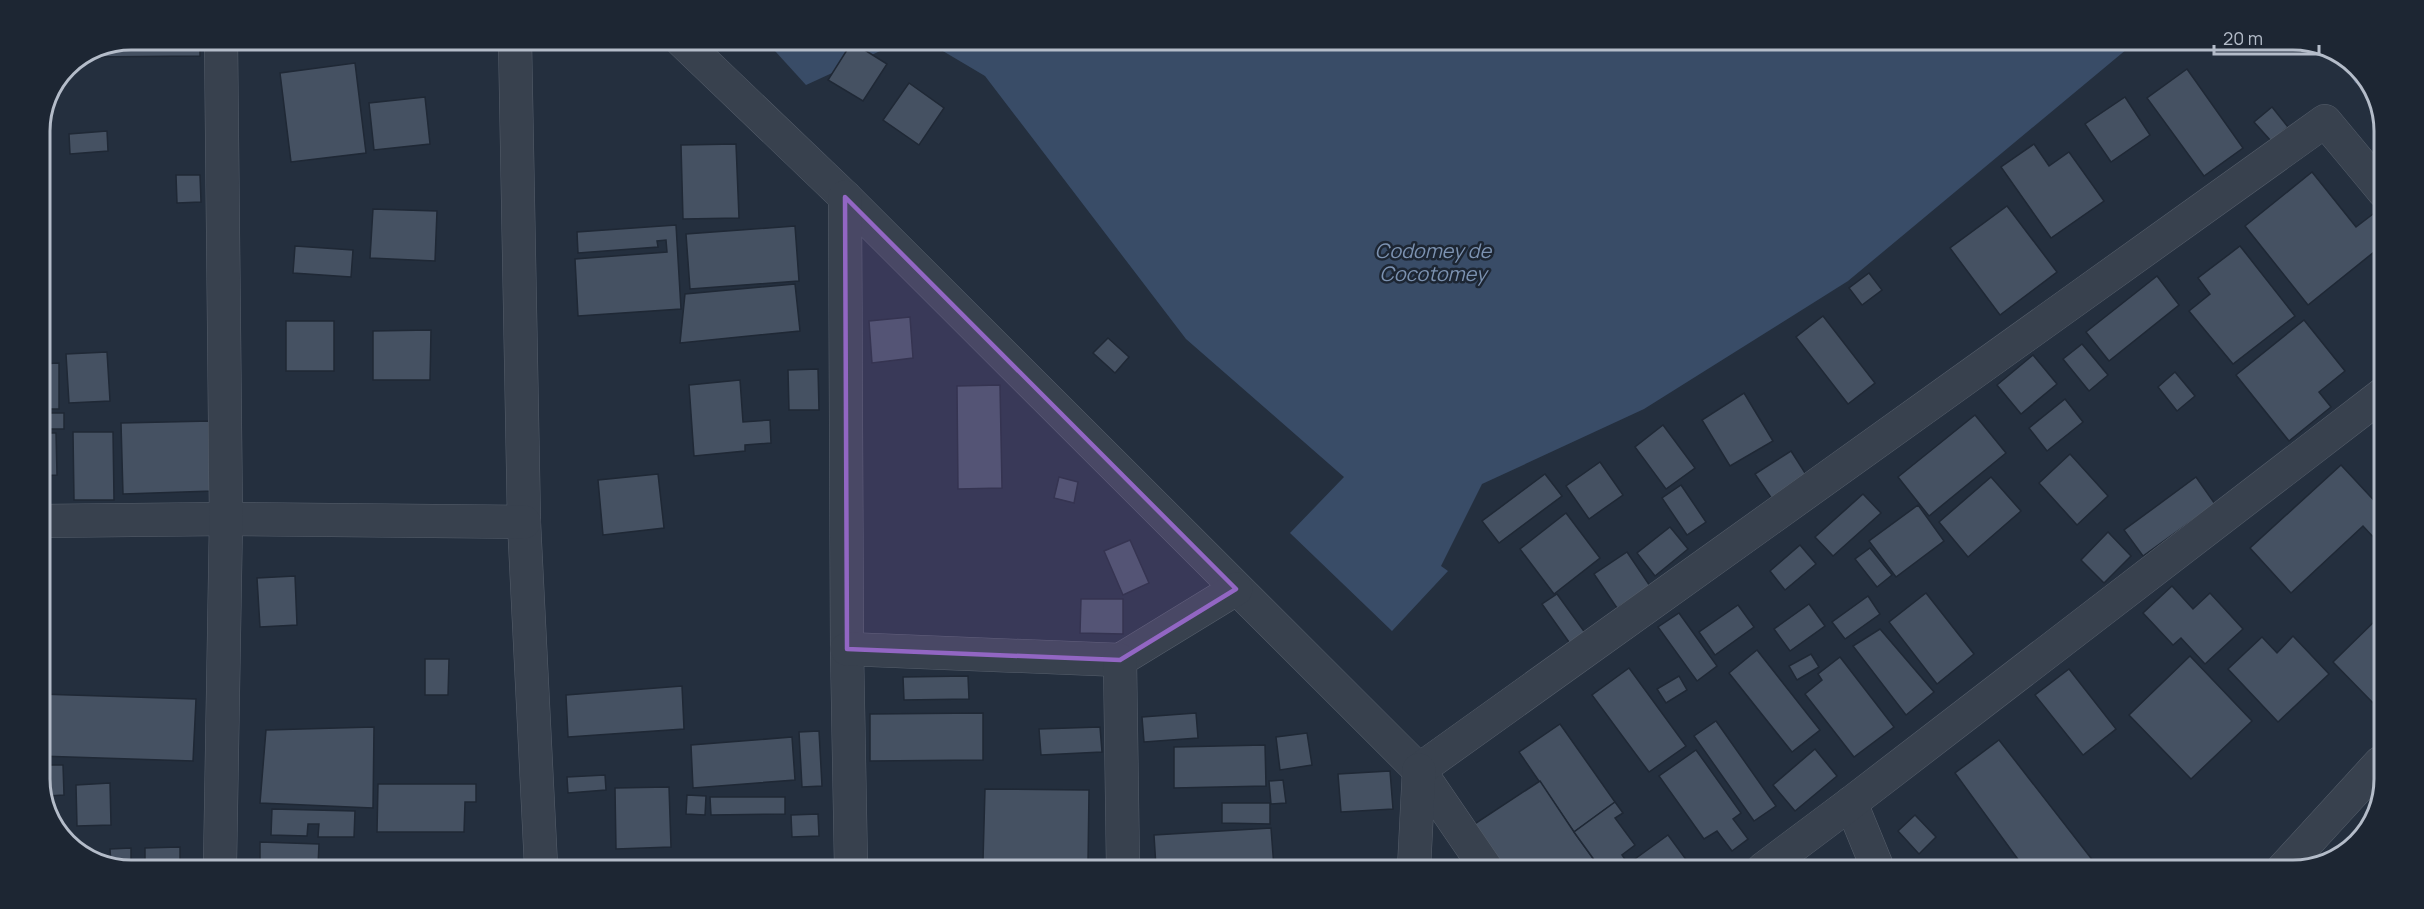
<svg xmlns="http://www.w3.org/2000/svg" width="2424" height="909" viewBox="0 0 2424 909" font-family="Manrope,sans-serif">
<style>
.water{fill:#394c67}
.building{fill:#455162;stroke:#1f2835;stroke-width:1.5}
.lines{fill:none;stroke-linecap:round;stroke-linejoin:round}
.minor-casing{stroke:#565f6c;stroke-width:34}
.minor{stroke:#38414e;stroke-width:33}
.marked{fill:#9266c3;fill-opacity:0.2;stroke:#9266c3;stroke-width:4.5;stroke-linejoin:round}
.labels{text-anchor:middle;stroke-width:5;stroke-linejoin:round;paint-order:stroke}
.water-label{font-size:20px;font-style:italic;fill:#7c92b1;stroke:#1d2633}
.rim{fill:none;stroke:#b4bcc9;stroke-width:3}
</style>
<rect width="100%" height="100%" fill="#242f3e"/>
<g class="water">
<polygon points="765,40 902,41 806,85"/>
<polygon points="926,41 2133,44 1848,281 1644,409 1482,484 1441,566 1448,571 1392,631 1290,533 1344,477 1186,339 985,76"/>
<polygon points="2343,58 2366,75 2370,86 2355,83"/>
</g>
<g class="building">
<polygon points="130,39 200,39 200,56 86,57"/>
<rect x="369" y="40" width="50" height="10"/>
<polygon points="852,42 887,64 863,101 828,80"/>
<polygon points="355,63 366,153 291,162 280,73"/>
<polygon points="2187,69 2243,148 2204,176 2147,98"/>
<polygon points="909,83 944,108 919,145 883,120"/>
<polygon points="425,97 430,144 374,150 369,103"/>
<polygon points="2125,97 2150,135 2111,162 2085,124"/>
<polygon points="2272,107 2288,127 2271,141 2254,122"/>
<polygon points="107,131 108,151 70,154 69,134"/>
<polygon points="736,144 739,218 683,219 681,145"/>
<polygon points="2034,144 2049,166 2069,152 2104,201 2051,238 2001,167"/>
<polygon points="2312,172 2356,227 2377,211 2384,220 2384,244 2308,305 2245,226"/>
<polygon points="176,175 200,175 201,202 177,203"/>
<polygon points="2007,206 2057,272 2000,315 1950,248"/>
<polygon points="373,209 437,211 435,261 370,258"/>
<polygon points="676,225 681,309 578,316 575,259 667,252 666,240 657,241 658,247 578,253 577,232"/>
<polygon points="795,226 799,281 690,289 686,234"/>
<polygon points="295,246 353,250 351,277 293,273"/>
<polygon points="2240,246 2295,316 2233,364 2189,311 2210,294 2198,278"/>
<polygon points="1869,273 1882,290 1862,305 1849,288"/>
<polygon points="2157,276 2179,305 2109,361 2086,332"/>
<polygon points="795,284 800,331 680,343 685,294"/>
<polygon points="1823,316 1875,383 1848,404 1796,337"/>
<polygon points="910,317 913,358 872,363 869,321"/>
<polygon points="2304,320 2345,371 2319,392 2331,407 2289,441 2236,375"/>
<rect x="286" y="321" width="48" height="50"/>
<polygon points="431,330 430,380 373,380 373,331"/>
<polygon points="1108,338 1129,357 1115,373 1093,353"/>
<polygon points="2082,344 2108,375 2089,391 2063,359"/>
<polygon points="107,352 110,401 69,403 66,354"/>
<polygon points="2033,355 2057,384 2021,414 1997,385"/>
<polygon points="59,363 59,409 39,409 39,364"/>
<polygon points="818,369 819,410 789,410 788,370"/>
<polygon points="2175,372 2195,396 2177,411 2158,387"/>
<polygon points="740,380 743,422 770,420 771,443 745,445 745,451 694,456 689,385"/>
<polygon points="1000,385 1002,488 958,489 957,386"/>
<polygon points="1744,393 1773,441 1730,466 1702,420"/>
<polygon points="2065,399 2083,422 2047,451 2029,428"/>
<rect x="39" y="413" width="25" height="16"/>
<polygon points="1975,415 2006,453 1929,516 1898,477"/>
<polygon points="211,421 213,491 123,494 121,423"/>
<polygon points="1663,425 1695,468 1666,489 1635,447"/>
<polygon points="73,432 113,432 114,500 74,500"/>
<polygon points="39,433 56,433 57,475 39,476"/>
<polygon points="1791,451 1807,476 1772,499 1755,474"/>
<polygon points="2070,454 2108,496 2077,525 2039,483"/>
<polygon points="1600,462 1623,495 1589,519 1566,486"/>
<polygon points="2341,465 2382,509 2382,535 2376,540 2363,526 2291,593 2250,548"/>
<polygon points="658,474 664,528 603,535 598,480"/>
<polygon points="1545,474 1562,496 1499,543 1482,521"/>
<polygon points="1059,477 1078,482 1074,503 1054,498"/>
<polygon points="1991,477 2021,511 1968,557 1939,522"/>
<polygon points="2196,477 2215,504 2143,556 2124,530"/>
<polygon points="1681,485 1706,522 1687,535 1662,498"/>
<polygon points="1863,494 1881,513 1833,556 1815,537"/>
<polygon points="1918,505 1944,541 1896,577 1869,541"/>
<polygon points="1566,513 1600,558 1554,594 1520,549"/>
<polygon points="1670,527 1688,549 1655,576 1637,553"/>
<polygon points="2108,532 2131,556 2104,583 2081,560"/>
<polygon points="1130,540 1149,583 1123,595 1104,551"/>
<polygon points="1800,545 1816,564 1785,590 1770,571"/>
<polygon points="1870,548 1892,575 1877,587 1855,559"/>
<polygon points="1627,552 1650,586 1617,608 1594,574"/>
<polygon points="295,576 297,625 260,627 257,578"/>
<polygon points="2172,586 2193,609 2210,593 2243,629 2205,664 2181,638 2173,645 2143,613"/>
<polygon points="1926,593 1974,654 1937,684 1889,622"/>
<polygon points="1557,594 1586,634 1571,645 1542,604"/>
<polygon points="1868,596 1880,614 1845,639 1832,622"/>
<polygon points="1081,599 1123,599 1123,634 1080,633"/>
<polygon points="1809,604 1825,626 1790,651 1774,629"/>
<polygon points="1738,605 1754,627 1715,655 1699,632"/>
<polygon points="1679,613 1717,666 1697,681 1658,627"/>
<polygon points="2381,615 2381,697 2374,704 2333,662"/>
<polygon points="1880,629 1934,692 1906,715 1853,646"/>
<polygon points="2293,636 2329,674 2278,722 2228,669 2262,637 2277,653"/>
<polygon points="1757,650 1820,730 1792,752 1729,673"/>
<polygon points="1811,654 1819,667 1797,680 1789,666"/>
<polygon points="2190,656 2252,721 2191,779 2129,715"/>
<polygon points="1840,657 1894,727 1854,757 1805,694 1822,680 1818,674"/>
<polygon points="425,659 449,659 448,695 425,695"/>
<polygon points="1629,668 1686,746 1649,772 1592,695"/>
<polygon points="2069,669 2116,729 2083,755 2035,695"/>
<polygon points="968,676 969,699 904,700 903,677"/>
<polygon points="1679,676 1687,690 1666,703 1657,689"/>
<polygon points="682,686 684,729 568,737 566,695"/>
<polygon points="39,694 196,699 193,761 39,756"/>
<polygon points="983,713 983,760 870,761 870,714"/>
<polygon points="1196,713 1198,738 1144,742 1142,717"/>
<polygon points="1716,721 1776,806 1754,821 1694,736"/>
<polygon points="1560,724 1615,802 1574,832 1519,752"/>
<polygon points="374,727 373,808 260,803 266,730"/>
<polygon points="1100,727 1102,752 1041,755 1039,729"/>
<polygon points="819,731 822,786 802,787 799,732"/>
<polygon points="1307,733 1312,765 1280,770 1276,737"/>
<polygon points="792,737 795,780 693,788 691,745"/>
<polygon points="1999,740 2094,862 2084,870 2025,869 1955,773"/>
<polygon points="1265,745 1266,786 1174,788 1174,747"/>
<polygon points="1815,749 1837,776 1795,811 1773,785"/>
<polygon points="1696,750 1741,813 1733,819 1748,839 1732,851 1717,831 1704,839 1659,776"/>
<polygon points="47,765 63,765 64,795 48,796"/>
<polygon points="1390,771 1393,809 1341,812 1338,774"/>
<polygon points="605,775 606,790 568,793 567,777"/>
<polygon points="1283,780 1286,803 1271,804 1269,781"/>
<polygon points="1540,781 1574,832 1600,868 1501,868 1473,825"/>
<polygon points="110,783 111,825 77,826 76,785"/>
<polygon points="378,784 476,784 476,802 465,802 464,832 377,832"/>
<polygon points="669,787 671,847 616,849 615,788"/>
<polygon points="985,789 1089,790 1088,862 983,861"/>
<polygon points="687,795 706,796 705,815 686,814"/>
<polygon points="710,797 785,797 785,814 711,815"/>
<polygon points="1615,802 1623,813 1615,818 1635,845 1622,855 1628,864 1668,835 1693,869 1600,868 1574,832"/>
<polygon points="1222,803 1270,803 1270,824 1222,823"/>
<polygon points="272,809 355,811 354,837 318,837 319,824 308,824 307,836 271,835"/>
<polygon points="818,814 819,836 792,837 791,815"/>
<polygon points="1915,815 1936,837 1919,854 1898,831"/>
<polygon points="1271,828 1274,868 1156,867 1154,835"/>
<polygon points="260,842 319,844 318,866 260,865"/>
<polygon points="180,847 180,861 187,862 187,865 145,865 145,848"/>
<polygon points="131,848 131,865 111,865 110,849"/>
</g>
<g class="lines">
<g class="minor-casing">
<g id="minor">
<polyline points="515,40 524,522 541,866"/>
<polyline points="681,40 845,197 1419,770 1486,868"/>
<polyline points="845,197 847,649 851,867"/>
<polyline points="39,521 226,519 524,522"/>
<polyline points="847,649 1120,660 1236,589"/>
<polyline points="1120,660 1123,867"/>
<polyline points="1419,770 2325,121 2384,192"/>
<polyline points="1851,803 1878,869"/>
<polyline points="220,865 226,519 221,39"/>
<polyline points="1414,868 1419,770"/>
<polyline points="1763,869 1851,803 2383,394"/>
<polyline points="2282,870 2380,763"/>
</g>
</g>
<use href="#minor" class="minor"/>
</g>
<path class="marked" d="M845,197L1236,589L1120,660L847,649Z"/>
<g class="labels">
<g class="water-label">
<text x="1433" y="258">Codomey de<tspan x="1433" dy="23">Cocotomey</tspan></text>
</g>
</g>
<path d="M0 0H2424V909H0ZM131 50H2293A81 81 0 0 1 2374 131V779A81 81 0 0 1 2293 860H131A81 81 0 0 1 50 779V131A81 81 0 0 1 131 50Z" fill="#1d2633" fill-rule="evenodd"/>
<path class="rim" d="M131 50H2293A81 81 0 0 1 2374 131V779A81 81 0 0 1 2293 860H131A81 81 0 0 1 50 779V131A81 81 0 0 1 131 50Z"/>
<path d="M2214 45v9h105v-9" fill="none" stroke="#b4bcc9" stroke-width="3"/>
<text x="2223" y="45" font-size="18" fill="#b4bcc9" stroke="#1d2633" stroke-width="4.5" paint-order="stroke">20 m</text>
</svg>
